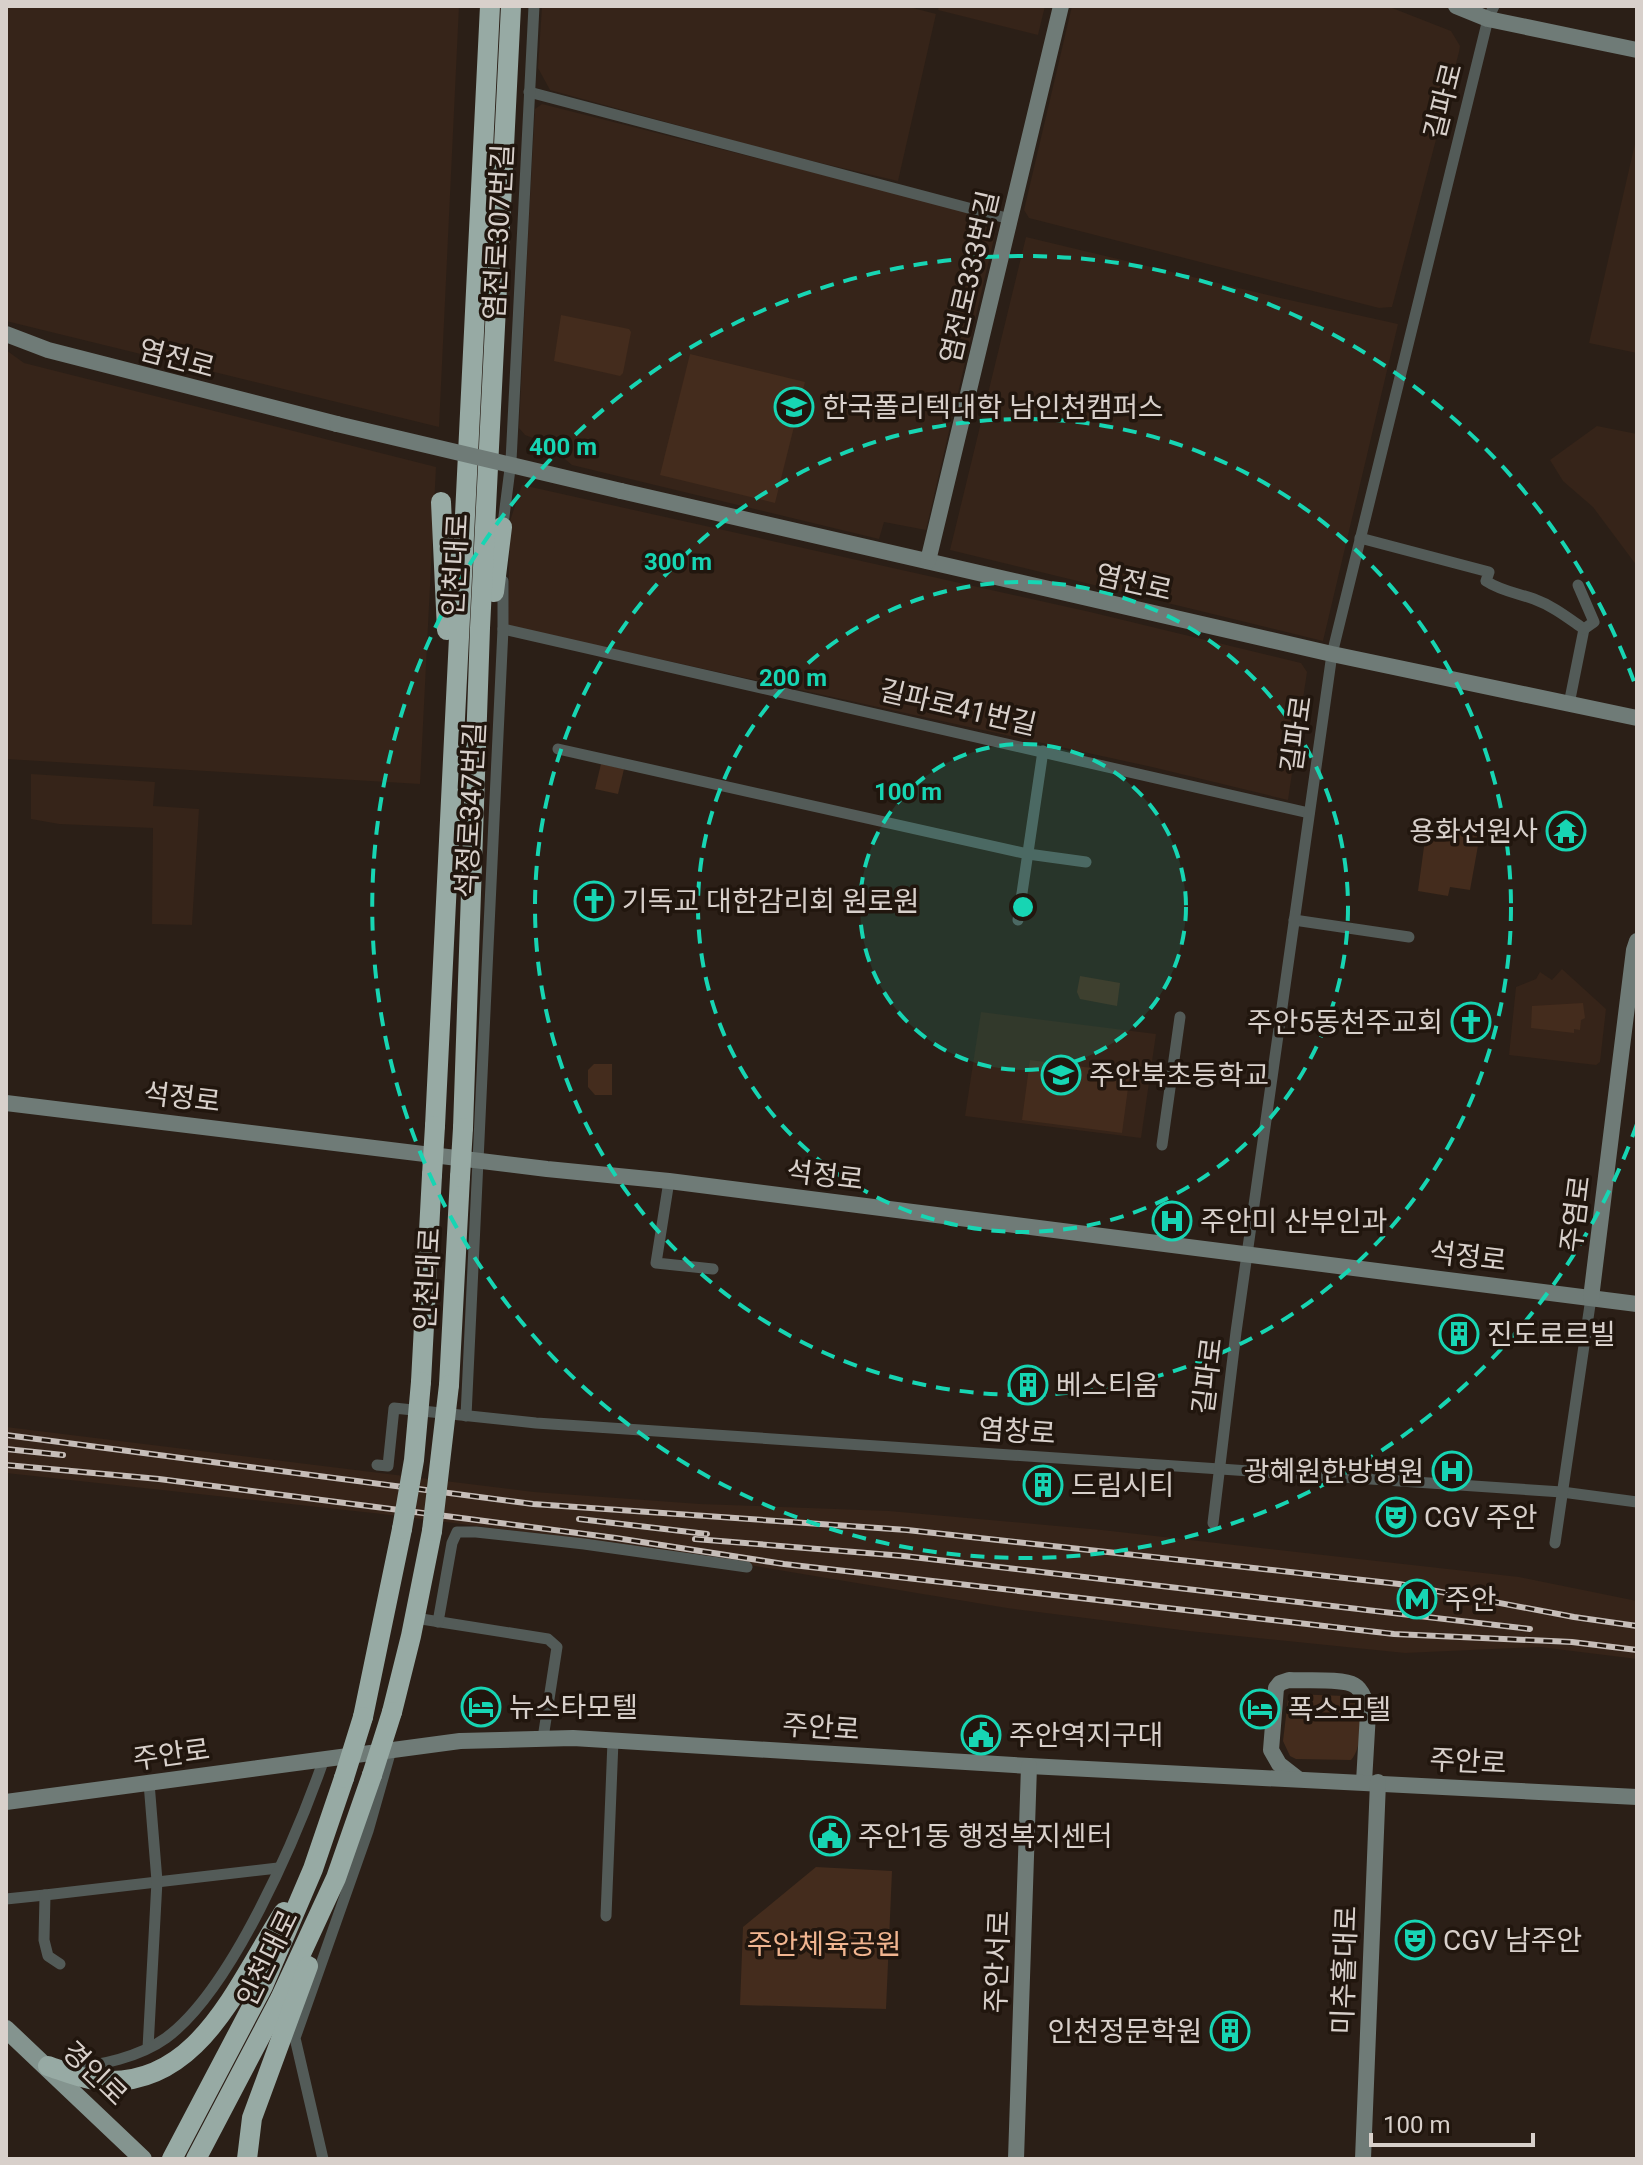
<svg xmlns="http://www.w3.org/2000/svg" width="1643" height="2165" viewBox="0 0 1643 2165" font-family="Roboto,'Noto Sans KR',sans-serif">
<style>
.built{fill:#362419}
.green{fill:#442c1d}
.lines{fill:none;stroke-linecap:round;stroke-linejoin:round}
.street{stroke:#535b58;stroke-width:11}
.secondary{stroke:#6f7b77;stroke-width:16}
.primary{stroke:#84948f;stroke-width:18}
.highway{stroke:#97aaa4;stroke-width:20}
.rail-casing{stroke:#c6bdb8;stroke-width:6}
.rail{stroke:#21160e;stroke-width:3;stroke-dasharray:9;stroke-linecap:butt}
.secondary-bridge{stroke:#6f7b77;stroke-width:16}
.highway-bridge{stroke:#97aaa4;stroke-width:20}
.ring{fill:none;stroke:#17d5b3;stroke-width:4;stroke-dasharray:14 10}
.labels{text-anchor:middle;stroke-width:7;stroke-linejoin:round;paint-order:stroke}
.street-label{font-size:28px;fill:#d8d0cb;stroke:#21160e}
.poi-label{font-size:28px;fill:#d8d0cb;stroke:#21160e;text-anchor:start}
.park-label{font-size:28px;fill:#f1b590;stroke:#21160e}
.centre{fill:#17d5b3;stroke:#21160e;stroke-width:4}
.ring-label{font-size:24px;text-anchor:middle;font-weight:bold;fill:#17d5b3;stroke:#21160e;stroke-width:7;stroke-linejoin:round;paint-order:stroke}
</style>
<rect width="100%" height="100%" fill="#2b1f17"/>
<g class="built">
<polygon points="6,6 459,6 439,427 6,321"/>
<polygon points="542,6 905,6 936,14 898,181 782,154 550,90 538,68"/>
<polygon points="939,6 1045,6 1038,35 938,10"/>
<polygon points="1072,6 1387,6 1451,31 1460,46 1459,52 1392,307 1379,308 1029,218 1024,210"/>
<polygon points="542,104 983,215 993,223 996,230 926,530 884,522 879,539 572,465 546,443 525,435 519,428 529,218 535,109"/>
<polygon points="1637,135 1637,353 1589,343"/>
<polygon points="1026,237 1285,299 1398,324 1323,641 950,550"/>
<polygon points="6,350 24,363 436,467 420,784 6,759"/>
<polygon points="1597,426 1637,434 1637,566 1593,507 1563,481 1550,460"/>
<polygon points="522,485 1090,612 1301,663 1307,672 1288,800 1152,767 508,626 510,521"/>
<polygon points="31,774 155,782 153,806 199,809 192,925 152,924 153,828 59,824 31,819"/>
<polygon points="1562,969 1606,1009 1600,1062 1596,1065 1509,1055 1516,987 1536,979 1540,972 1552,980"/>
<polygon points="981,1012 1156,1034 1141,1138 965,1116"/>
<polygon points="6,1427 534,1492 700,1504 889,1511 1102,1530 1519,1577 1637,1601 1637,1659 1540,1647 1405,1653 1189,1631 1007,1608 635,1546 382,1514 6,1473"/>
</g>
<g class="green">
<polygon points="561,315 629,329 631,332 623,373 620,376 554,361"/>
<polygon points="690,354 805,382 775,503 660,475"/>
<polygon points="601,764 624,769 618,794 595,789"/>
<polygon points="1430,828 1476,835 1479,840 1470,890 1450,887 1448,896 1418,891 1426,832"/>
<polygon points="1080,976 1120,983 1117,1006 1080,999 1077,992"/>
<polygon points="1583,1003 1585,1018 1581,1020 1580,1030 1574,1029 1574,1033 1531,1028 1532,1006"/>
<polygon points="1030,1060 1130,1073 1122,1133 1022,1120"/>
<polygon points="594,1064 612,1064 612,1095 595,1095 588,1087 588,1070"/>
<path d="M1292,1694L1345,1696L1356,1700C1364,1714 1362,1748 1351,1760L1296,1759L1290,1756L1283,1741L1288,1699Z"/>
<polygon points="816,1867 892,1871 886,2009 740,2005 743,1927"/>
</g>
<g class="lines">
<g class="street">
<polyline points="529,92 1010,219"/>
<polyline points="502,532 511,461 534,6"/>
<path d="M1360,538L1489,572L1486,581C1501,591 1517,593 1534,599C1553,606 1568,618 1584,629L1569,704"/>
<polyline points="1578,585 1594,622 1584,629"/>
<polyline points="503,629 1309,813"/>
<polyline points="558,749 1028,854 1086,862"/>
<polyline points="1018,920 1043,751"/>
<polyline points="1294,920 1409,937"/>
<polyline points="1162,1145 1180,1017"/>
<polyline points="669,1181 656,1263 713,1269"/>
<polyline points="466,1416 503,629 503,581"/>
<polyline points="377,1465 388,1466 394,1408 536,1423 1562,1492 1637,1502"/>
<polyline points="1213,1523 1236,1332 1332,654 1488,19 1494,6"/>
<polyline points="1555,1543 1591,1298"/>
<polyline points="415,1618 548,1639 557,1647 543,1738"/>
<polyline points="438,1622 452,1543 457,1532 476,1532 584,1544 747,1567"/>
<polyline points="6,1899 45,1895"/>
<polyline points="606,1916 613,1741"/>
<polyline points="60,1964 48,1956 44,1940 45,1895 278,1868"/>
<polyline points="148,2048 157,1881 149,1783"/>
<path d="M68,2067C99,2067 141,2056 166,2038C232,1990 297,1836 324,1759"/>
<polyline points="323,2159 295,2038 368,1831 391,1750"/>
</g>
<g class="secondary">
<polyline points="1456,6 1488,19 1637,50"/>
<polyline points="6,334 48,350 337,424"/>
<polyline points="621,491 1332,654 1637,718"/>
<polyline points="928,561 1061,6"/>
<polyline points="6,1103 547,1169 669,1181 1637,1304"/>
<polyline points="1591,1298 1634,950 1637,941"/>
<path d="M1297,1778L1279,1764L1271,1750L1276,1688L1280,1683L1289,1680C1304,1681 1343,1678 1354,1685C1363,1690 1366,1703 1368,1713L1364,1782"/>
<polyline points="6,1802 460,1741 573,1738 1029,1766 1637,1797"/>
<polyline points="1016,2159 1029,1766"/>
<polyline points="1363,2159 1378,1782"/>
</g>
<polyline class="primary" points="6,2029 143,2159"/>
<g class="highway">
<polyline points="441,502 447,630"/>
<polyline points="494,592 502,527"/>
<polyline points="435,1126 490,6"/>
<polyline points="463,1128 480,628 511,6"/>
<polyline points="421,1382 432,1175"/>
<polyline points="449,1385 460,1177"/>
<polyline points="392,1712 411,1636 432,1531"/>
<polyline points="363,1717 402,1529"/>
<path d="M48,2066C63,2071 79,2078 95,2080C198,2093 238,1982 284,1912"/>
<polyline points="172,2159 263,1986 313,1869 344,1778"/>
<polyline points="196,2159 280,1999 336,1878 372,1775"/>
<polyline points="247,2159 252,2118 308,1966"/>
</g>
<g class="rail-casing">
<g id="rail">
<polyline points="6,1435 533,1504 907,1530 1399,1584 1574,1617 1637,1626"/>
<polyline points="6,1449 63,1455"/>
<polyline points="6,1465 159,1479 616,1538 784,1564 1394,1634 1572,1642 1637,1650"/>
<polyline points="579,1519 707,1534"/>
<polyline points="695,1539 904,1556 1530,1629"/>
</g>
</g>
<use href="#rail" class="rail"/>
<polyline class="secondary-bridge" points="337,424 621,491"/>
<g class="highway-bridge">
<polyline points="432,1175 435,1126"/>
<polyline points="460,1177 463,1128"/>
<polyline points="402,1529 414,1460 421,1382"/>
<polyline points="432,1531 449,1385"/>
<polyline points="372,1775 392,1712"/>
<polyline points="344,1778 363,1717"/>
</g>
</g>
<circle cx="1023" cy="907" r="163" fill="#17d5b3" fill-opacity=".12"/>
<g class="ring">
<circle cx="1023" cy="907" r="163"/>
<circle cx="1023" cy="907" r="325"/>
<circle cx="1023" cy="907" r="488"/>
<path d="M1637 1124A651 651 0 1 1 1637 690"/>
</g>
<defs>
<g id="university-ring" transform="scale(2)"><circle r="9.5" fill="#21160e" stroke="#17d5b3" stroke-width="1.5"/><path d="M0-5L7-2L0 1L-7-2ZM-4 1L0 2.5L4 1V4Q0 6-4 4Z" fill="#17d5b3"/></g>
<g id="temple-ring" transform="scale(2)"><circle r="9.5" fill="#21160e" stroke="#17d5b3" stroke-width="1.5"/><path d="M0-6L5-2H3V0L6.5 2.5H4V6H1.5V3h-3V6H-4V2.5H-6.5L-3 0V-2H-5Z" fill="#17d5b3"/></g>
<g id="church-ring" transform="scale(2)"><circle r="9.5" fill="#21160e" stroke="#17d5b3" stroke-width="1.5"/><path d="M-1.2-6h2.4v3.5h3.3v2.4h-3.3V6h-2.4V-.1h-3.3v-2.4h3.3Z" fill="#17d5b3"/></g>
<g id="school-ring" transform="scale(2)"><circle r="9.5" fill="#21160e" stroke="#17d5b3" stroke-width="1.5"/><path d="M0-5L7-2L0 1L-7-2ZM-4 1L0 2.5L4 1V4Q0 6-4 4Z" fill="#17d5b3"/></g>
<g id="hospital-ring" transform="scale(2)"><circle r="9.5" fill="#21160e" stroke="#17d5b3" stroke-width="1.5"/><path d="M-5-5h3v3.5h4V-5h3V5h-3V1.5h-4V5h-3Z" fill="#17d5b3"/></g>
<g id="building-ring" transform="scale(2)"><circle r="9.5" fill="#21160e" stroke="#17d5b3" stroke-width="1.5"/><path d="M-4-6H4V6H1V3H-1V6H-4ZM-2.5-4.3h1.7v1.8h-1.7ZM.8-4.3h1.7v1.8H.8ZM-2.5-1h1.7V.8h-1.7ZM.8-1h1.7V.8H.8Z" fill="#17d5b3"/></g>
<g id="theatre-ring" transform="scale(2)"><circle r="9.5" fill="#21160e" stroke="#17d5b3" stroke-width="1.5"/><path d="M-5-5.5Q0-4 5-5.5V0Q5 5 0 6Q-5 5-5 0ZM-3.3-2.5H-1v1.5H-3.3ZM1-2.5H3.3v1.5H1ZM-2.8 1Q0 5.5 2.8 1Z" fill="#17d5b3"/></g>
<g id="metro-ring" transform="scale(2)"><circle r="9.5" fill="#21160e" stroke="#17d5b3" stroke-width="1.5"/><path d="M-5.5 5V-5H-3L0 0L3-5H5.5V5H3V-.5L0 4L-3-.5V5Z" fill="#17d5b3"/></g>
<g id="hotel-ring" transform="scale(2)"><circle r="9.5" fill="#21160e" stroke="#17d5b3" stroke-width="1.5"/><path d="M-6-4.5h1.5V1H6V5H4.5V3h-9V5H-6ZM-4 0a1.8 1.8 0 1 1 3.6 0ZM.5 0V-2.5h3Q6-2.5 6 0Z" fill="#17d5b3"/></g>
<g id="civic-ring" transform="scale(2)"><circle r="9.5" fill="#21160e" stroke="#17d5b3" stroke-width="1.5"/><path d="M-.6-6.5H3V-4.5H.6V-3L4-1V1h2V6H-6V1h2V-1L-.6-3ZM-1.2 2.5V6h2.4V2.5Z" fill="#17d5b3"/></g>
</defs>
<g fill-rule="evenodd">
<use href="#university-ring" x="794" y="407"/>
<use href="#temple-ring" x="1566" y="831"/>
<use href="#church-ring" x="594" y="901"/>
<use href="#church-ring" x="1471" y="1022"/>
<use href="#school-ring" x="1061" y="1075"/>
<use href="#hospital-ring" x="1172" y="1221"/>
<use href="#building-ring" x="1459" y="1334"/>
<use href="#building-ring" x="1028" y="1385"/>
<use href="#hospital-ring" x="1452" y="1471"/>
<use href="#building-ring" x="1043" y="1485"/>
<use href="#theatre-ring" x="1396" y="1517"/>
<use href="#metro-ring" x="1417" y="1599"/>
<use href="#hotel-ring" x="481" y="1707"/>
<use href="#hotel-ring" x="1260" y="1709"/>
<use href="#civic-ring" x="981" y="1735"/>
<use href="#civic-ring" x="830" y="1836"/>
<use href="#theatre-ring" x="1415" y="1940"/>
<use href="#building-ring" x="1230" y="2031"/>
</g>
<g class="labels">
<g class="street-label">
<text transform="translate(1443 101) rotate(-76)" y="10">길파로</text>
<text transform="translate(498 232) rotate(-87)" y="10">염전로307번길</text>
<text transform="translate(969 277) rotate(-77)" y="10">염전로333번길</text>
<text transform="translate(177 358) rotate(15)" y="10">염전로</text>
<text transform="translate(455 565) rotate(-87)" y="10">인천대로</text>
<text transform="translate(1134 582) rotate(13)" y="10">염전로</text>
<text transform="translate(958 707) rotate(13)" y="10">길파로41번길</text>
<text transform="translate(1296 734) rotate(-82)" y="10">길파로</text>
<text transform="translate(470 810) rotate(-87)" y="10">석정로347번길</text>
<text transform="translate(182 1097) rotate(7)" y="10">석정로</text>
<text transform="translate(825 1175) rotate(7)" y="10">석정로</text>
<text transform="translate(1575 1214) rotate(-83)" y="10">주염로</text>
<text transform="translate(1468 1256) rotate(7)" y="10">석정로</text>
<text transform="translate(427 1279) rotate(-87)" y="10">인천대로</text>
<text transform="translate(1207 1376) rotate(-83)" y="10">길파로</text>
<text transform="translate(1017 1431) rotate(4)" y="10">염창로</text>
<text transform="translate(821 1727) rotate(4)" y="10">주안로</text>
<text transform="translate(171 1754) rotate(-8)" y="10">주안로</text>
<text transform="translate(1468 1761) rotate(3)" y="10">주안로</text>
<text transform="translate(267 1958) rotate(-64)" y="10">인천대로</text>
<text transform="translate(997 1962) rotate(-88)" y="10">주안서로</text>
<text transform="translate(1344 1970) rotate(-88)" y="10">미추홀대로</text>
<text transform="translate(95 2073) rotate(44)" y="10">경인로</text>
</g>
<g class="poi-label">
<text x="822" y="417">한국폴리텍대학 남인천캠퍼스</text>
<text x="1538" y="841" text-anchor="end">용화선원사</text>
<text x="622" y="911">기독교 대한감리회 원로원</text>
<text x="1443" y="1032" text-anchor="end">주안5동천주교회</text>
<text x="1089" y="1085">주안북초등학교</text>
<text x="1200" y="1231">주안미 산부인과</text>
<text x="1487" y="1344">진도로르빌</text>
<text x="1056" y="1395">베스티움</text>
<text x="1424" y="1481" text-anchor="end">광혜원한방병원</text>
<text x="1071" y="1495">드림시티</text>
<text x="1424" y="1527">CGV 주안</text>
<text x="1445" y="1609">주안</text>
<text x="509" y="1717">뉴스타모텔</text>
<text x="1288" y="1719">폭스모텔</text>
<text x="1009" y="1745">주안역지구대</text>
<text x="858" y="1846">주안1동 행정복지센터</text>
<text x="1443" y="1950">CGV 남주안</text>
<text x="1202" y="2041" text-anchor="end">인천정문학원</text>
</g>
<g class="park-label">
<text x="824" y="1954">주안체육공원</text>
</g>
</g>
<circle cx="1023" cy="907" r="12" class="centre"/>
<g class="ring-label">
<text x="563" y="455">400 m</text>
<text x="678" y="570">300 m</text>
<text x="793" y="686">200 m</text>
<text x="908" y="800">100 m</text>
</g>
<rect width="1643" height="2165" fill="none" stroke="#d8d0cb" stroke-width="16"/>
<path d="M1371 2133v12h162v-12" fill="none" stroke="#d8d0cb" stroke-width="4"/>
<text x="1383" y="2133" font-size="24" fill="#d8d0cb" stroke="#21160e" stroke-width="6" paint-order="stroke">100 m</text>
</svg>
